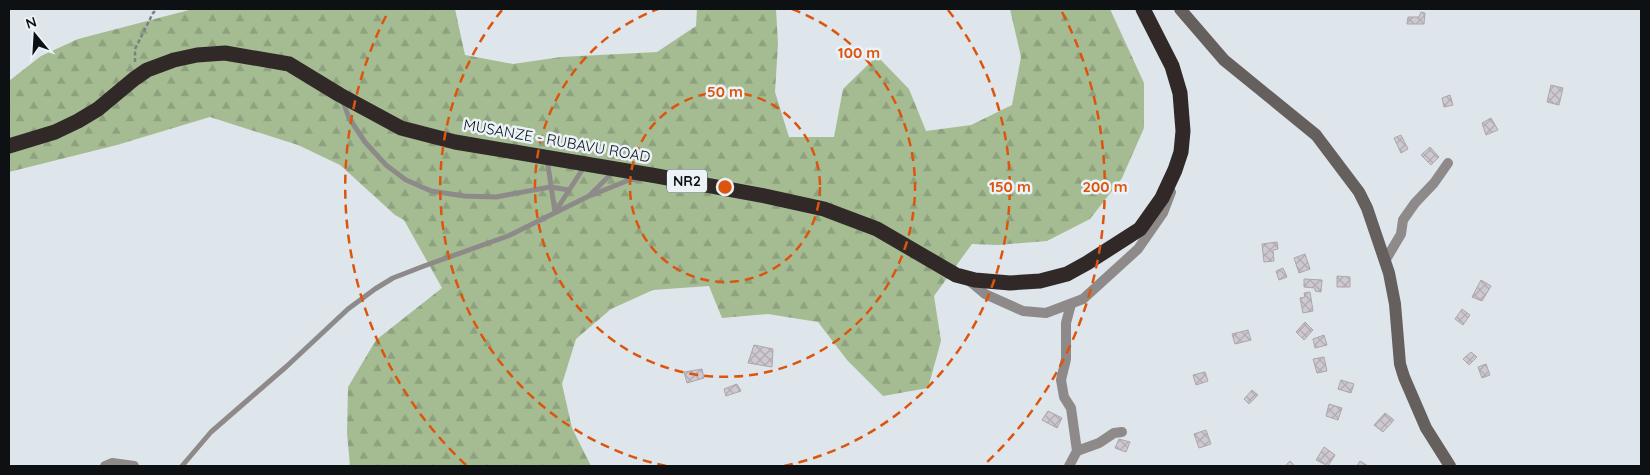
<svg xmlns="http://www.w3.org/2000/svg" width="1650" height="475" viewBox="0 0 1650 475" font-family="Quicksand,sans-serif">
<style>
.forest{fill:url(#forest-firs)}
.building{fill:url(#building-cross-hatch);stroke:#aca6ad}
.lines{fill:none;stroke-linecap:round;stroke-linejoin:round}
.path{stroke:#7b8085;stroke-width:2.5;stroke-dasharray:4 2.5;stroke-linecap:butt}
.lane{stroke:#8e8a89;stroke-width:5}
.street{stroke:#8e8a89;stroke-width:10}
.secondary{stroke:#655f5e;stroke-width:12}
.highway{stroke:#312928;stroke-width:15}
.ring{fill:none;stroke:#dd550c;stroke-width:2.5;stroke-dasharray:9 6}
.labels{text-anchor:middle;stroke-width:5;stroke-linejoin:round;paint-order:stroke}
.shield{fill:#ebf3f9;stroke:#505558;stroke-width:1}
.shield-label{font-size:14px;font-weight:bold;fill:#0e1113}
.street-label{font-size:15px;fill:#0e1113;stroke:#ebf3f9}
.centre{fill:#dd550c;stroke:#ebf3f9;stroke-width:2.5}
.ring-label{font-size:15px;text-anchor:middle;font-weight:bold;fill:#dd550c;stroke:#ebf3f9;stroke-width:5;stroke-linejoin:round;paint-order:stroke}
</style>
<defs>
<pattern id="forest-firs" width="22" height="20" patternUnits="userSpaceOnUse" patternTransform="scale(1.25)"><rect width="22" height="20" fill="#a5bc93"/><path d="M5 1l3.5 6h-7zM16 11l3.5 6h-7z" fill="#8da17e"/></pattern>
<pattern id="building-cross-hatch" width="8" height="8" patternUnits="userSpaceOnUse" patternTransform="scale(1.25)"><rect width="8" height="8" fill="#cec9d0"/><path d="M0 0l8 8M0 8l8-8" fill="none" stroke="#b0acb2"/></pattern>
</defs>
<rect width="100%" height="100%" fill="#dee5eb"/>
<polygon class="forest" points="193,9 455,9 465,55 513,64 561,57 657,52 696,26 697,9 776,9 778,44 775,92 789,137 834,137 843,89 877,56 909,89 926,131 971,125 1012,105 1021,57 1010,9 1110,9 1144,83 1144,128 1122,178 1090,219 1047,241 998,245 972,244 934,296 941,341 928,388 883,396 847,360 818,322 768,314 722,318 709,286 653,290 611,309 576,339 562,384 572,428 591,466 350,466 347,433 348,387 376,340 442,288 404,220 395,215 340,165 298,145 210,117 117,145 9,172 9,81 41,56 78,39"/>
<g class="building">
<polygon points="1421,12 1425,13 1424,24 1407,24 1408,17 1419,17"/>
<polygon points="1551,85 1563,88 1559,105 1547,102"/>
<polygon points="1450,95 1453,105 1444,107 1442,98"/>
<polygon points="1491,118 1498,130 1486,135 1482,123"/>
<polygon points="1401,135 1408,149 1401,153 1394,138"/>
<polygon points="1430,147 1439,157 1431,165 1421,155"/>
<polygon points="1277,242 1278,249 1273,250 1274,261 1264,262 1262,244"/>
<polygon points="1305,254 1310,269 1299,273 1294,258"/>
<polygon points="1283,268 1287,277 1279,280 1276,271"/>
<polygon points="1337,276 1350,277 1350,287 1337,287"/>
<polygon points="1304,279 1322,280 1321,292 1315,291 1315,288 1304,287"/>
<polygon points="1481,280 1491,286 1482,301 1472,297"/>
<polygon points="1310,292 1313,311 1303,313 1300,298 1305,297 1304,293"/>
<polygon points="1462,309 1470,315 1463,325 1455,319"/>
<polygon points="1305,322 1313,330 1304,340 1296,332"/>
<polygon points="1248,330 1251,340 1235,344 1232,334"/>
<polygon points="1324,335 1327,345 1315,348 1313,339"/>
<polygon points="754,345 773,349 772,367 748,363"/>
<polygon points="1471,352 1477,357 1469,365 1463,359"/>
<polygon points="1324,357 1327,371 1317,373 1313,359"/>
<polygon points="1486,364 1490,375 1482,378 1478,367"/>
<polygon points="702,369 704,378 687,383 684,372"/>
<polygon points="1205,372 1208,381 1196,385 1193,375"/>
<polygon points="1341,380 1354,384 1351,393 1338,389"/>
<polygon points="737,384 741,391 726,396 724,389"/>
<polygon points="1252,390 1258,395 1249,404 1244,399"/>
<polygon points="1329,404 1342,408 1338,420 1326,416"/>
<polygon points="1048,411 1062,418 1057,428 1042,420"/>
<polygon points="1385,413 1394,420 1383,432 1374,425"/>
<polygon points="1206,430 1211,444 1199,448 1194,434"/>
<polygon points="1119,439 1130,442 1126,452 1115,448"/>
<polygon points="1324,447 1335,455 1328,466 1316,460"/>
<polygon points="1290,461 1295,466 1285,466"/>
<polygon points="1360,461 1368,466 1357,466"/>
</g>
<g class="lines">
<polyline class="path" points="135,62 135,49 153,13 157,9"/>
<g class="lane">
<polyline points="342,99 349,118 365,142 386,165 406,180 431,191 464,196 496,197 550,187 569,190"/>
<polyline points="547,159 555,212"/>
<polyline points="592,195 629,180 640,179"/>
<polyline points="555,212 584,167"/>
<polyline points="182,466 211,432 287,366 348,309 375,289 393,278 424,266 508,236 589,196 614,171"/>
</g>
<g class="street">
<polyline points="1385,261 1401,234 1403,220 1415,203 1434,183 1448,163"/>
<polyline points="967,279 985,294 1023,311 1046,313 1083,299 1138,249 1163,213 1171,192"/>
<polyline points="1077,451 1099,443 1114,433 1122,432"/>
<polyline points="105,466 112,463 134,466"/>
<polyline points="1069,466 1077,451 1071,408 1064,397 1061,380 1066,359 1066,323 1071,304"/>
</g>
<polyline class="secondary" points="1180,9 1224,60 1316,135 1359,192 1367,208 1389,273 1395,304 1400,364 1404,377 1426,428 1450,466"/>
<polyline class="highway" points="9,146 55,132 78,121 98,109 134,79 147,70 174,60 197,55 225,53 289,64 340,95 401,128 455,142 657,176 765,196 824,209 877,229 956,275 975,280 1010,283 1040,281 1067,274 1087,263 1140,229 1162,198 1175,170 1181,152 1183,131 1180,93 1172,66 1143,9"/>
</g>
<g class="ring">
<circle cx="725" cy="187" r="95"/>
<path d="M792 9A190 190 0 1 1 658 9"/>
<path d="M666 466A285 285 0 0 1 502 10M948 10A285 285 0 0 1 784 466"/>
<path d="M466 465A380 380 0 0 1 388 12M1062 12A380 380 0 0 1 984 465"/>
</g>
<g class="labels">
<rect class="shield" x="667" y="169.5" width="40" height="23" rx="4"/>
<g class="shield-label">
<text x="687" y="186">NR2</text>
</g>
<g class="street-label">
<text transform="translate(557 141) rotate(10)" y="5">MUSANZE - RUBAVU ROAD</text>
</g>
</g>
<circle cx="725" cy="187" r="8" class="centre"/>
<g class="ring-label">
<text x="859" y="58">100 m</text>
<text x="725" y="97">50 m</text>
<text x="1010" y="192">150 m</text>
<text x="1105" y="192">200 m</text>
</g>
<rect width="1650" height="475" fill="none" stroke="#0e1113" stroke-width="20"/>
<g transform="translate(35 35) rotate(342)" stroke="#ebf3f9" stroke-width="4" paint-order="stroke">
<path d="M0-4L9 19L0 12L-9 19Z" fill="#0e1113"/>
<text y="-8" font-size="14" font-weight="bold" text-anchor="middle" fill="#0e1113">N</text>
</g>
</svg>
